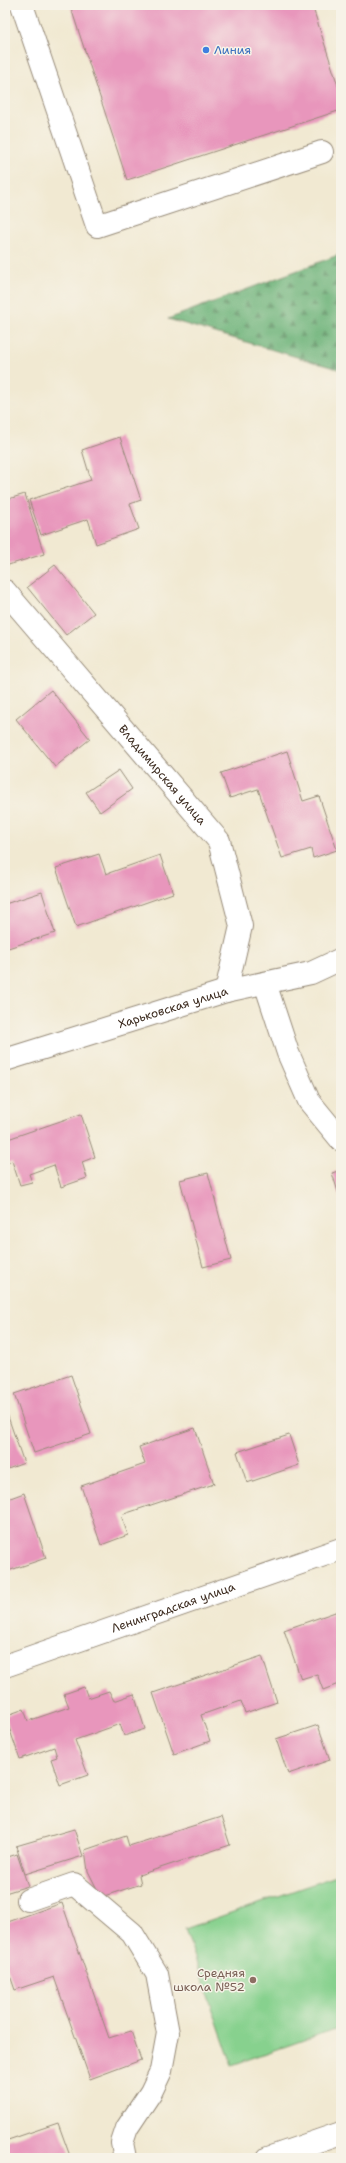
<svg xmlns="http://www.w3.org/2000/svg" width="346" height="2163" viewBox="0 0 346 2163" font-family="'Shantell Sans',sans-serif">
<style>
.forest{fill:url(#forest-firs);stroke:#546e4c}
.pitch{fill:#87d18e;stroke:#617e56}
.building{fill:#e896bc}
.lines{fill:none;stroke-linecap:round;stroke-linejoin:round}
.minor-casing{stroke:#968a78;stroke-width:24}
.minor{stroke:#fff;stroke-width:22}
.shop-dot{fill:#3f7fe0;stroke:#f7f3e8;stroke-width:1.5}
.education-dot{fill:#8d6e63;stroke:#f7f3e8;stroke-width:1.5}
.labels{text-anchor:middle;stroke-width:3;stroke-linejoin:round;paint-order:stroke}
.shop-label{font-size:12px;fill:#366cbe;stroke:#f7f3e8;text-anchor:start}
.street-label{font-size:12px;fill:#3b2a1e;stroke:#f7f3e8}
.education-label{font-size:12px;fill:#785e54;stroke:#f7f3e8;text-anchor:end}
</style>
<defs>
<pattern id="forest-firs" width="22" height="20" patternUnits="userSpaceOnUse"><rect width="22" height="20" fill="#6db379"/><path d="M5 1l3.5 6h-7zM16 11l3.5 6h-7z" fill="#5b9263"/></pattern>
</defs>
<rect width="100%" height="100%" fill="#f7f3e8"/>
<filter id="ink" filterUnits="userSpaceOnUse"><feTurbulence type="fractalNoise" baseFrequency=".025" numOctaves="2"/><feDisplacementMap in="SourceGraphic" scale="8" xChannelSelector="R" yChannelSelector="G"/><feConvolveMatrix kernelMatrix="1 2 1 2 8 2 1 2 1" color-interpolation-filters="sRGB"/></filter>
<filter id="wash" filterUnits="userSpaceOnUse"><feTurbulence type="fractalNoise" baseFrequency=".012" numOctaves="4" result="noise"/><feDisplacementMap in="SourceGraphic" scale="16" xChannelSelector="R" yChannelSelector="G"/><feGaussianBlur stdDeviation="0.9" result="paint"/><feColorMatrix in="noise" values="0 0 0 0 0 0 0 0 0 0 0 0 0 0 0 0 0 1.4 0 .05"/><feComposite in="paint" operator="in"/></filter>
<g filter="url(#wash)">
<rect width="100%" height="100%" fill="#f1e9d2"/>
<polygon class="forest" points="341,254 341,370 168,319"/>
<polygon class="pitch" points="341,1874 341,2027 232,2065 185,1929"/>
<g id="blocks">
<g class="building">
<polygon points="70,5 312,5 341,95 341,110 127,180"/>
<polygon points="120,437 141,500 130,504 139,529 96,544 88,519 41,535 29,500 91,480 82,450"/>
<polygon points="25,494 44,554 5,566 5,500"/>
<polygon points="55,565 94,613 66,635 27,587"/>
<polygon points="51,690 90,739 55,767 16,719"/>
<polygon points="287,751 303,801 319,796 337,850 313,858 311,849 282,858 258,789 230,798 221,773"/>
<polygon points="119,770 132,789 100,812 86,792"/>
<polygon points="99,854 106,874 160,855 173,893 76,927 56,868"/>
<polygon points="42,892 55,933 5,949 5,904"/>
<polygon points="81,1114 95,1157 82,1162 87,1178 61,1187 54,1165 29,1174 32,1182 20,1185 12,1161 5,1164 5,1140"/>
<polygon points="341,1170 341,1201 332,1173"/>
<polygon points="208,1173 231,1260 203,1267 180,1180"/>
<polygon points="71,1375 91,1434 34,1453 14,1394"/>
<polygon points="5,1408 24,1463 5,1470"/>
<polygon points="195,1428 214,1484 121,1515 128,1535 101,1545 81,1486 145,1464 139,1447"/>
<polygon points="289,1435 299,1465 247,1483 237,1452"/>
<polygon points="24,1493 46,1558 5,1572 5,1500"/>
<polygon points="341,1610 341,1683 323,1690 317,1674 301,1679 284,1630"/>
<polygon points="262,1656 277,1702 245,1713 241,1701 201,1715 210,1741 174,1754 153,1693"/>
<polygon points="84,1687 88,1698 109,1691 114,1701 134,1694 145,1729 124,1736 120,1724 75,1740 88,1775 60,1785 51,1759 57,1757 54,1747 20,1759 5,1716 24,1709 28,1721 69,1707 64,1694"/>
<polygon points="318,1725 330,1760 288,1774 276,1739"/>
<polygon points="221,1817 230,1845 139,1875 141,1884 101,1897 88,1871 85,1850 126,1836 129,1846"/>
<polygon points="74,1829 83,1856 25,1874 16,1846"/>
<polygon points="17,1854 28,1886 5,1893 5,1858"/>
<polygon points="62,1903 109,2038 131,2031 141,2060 90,2079 54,1977 15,1990 5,1961 5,1923"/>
<polygon points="58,2123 70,2156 5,2158 5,2141"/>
</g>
</g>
</g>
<g filter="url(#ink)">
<use href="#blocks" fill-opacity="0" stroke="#968a78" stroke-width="1"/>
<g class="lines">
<g class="minor-casing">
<g id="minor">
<polyline points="22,5 97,226 322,152"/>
<path id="s1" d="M5,591L219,841L241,926L226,991"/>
<polyline points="265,983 288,1053 309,1101 341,1140"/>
<path id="s2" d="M5,1060L226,991L311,973L341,959"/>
<path id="s3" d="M5,1666L341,1549"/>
<polyline points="28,1900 74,1884 132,1933 157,1974 168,2033 161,2071 151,2092 127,2128 122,2143 125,2158"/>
<polyline points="268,2158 341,2133"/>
</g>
</g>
<use href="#minor" class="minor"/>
</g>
</g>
<circle class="shop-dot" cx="206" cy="50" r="4"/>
<circle class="education-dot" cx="253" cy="1980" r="4"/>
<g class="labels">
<g class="shop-label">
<text x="214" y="54">Линия</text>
</g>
<g class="street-label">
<text dy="4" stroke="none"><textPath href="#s1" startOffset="242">Владимирская улица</textPath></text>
<text dy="4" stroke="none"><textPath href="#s2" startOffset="176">Харьковская улица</textPath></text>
<text dy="4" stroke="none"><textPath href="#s3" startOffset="178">Ленинградская улица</textPath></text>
</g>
<g class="education-label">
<text x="245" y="1977">Средняя<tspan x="245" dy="14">школа №52</tspan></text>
</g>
</g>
<rect width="346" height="2163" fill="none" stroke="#f7f3e8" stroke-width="20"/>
</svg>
